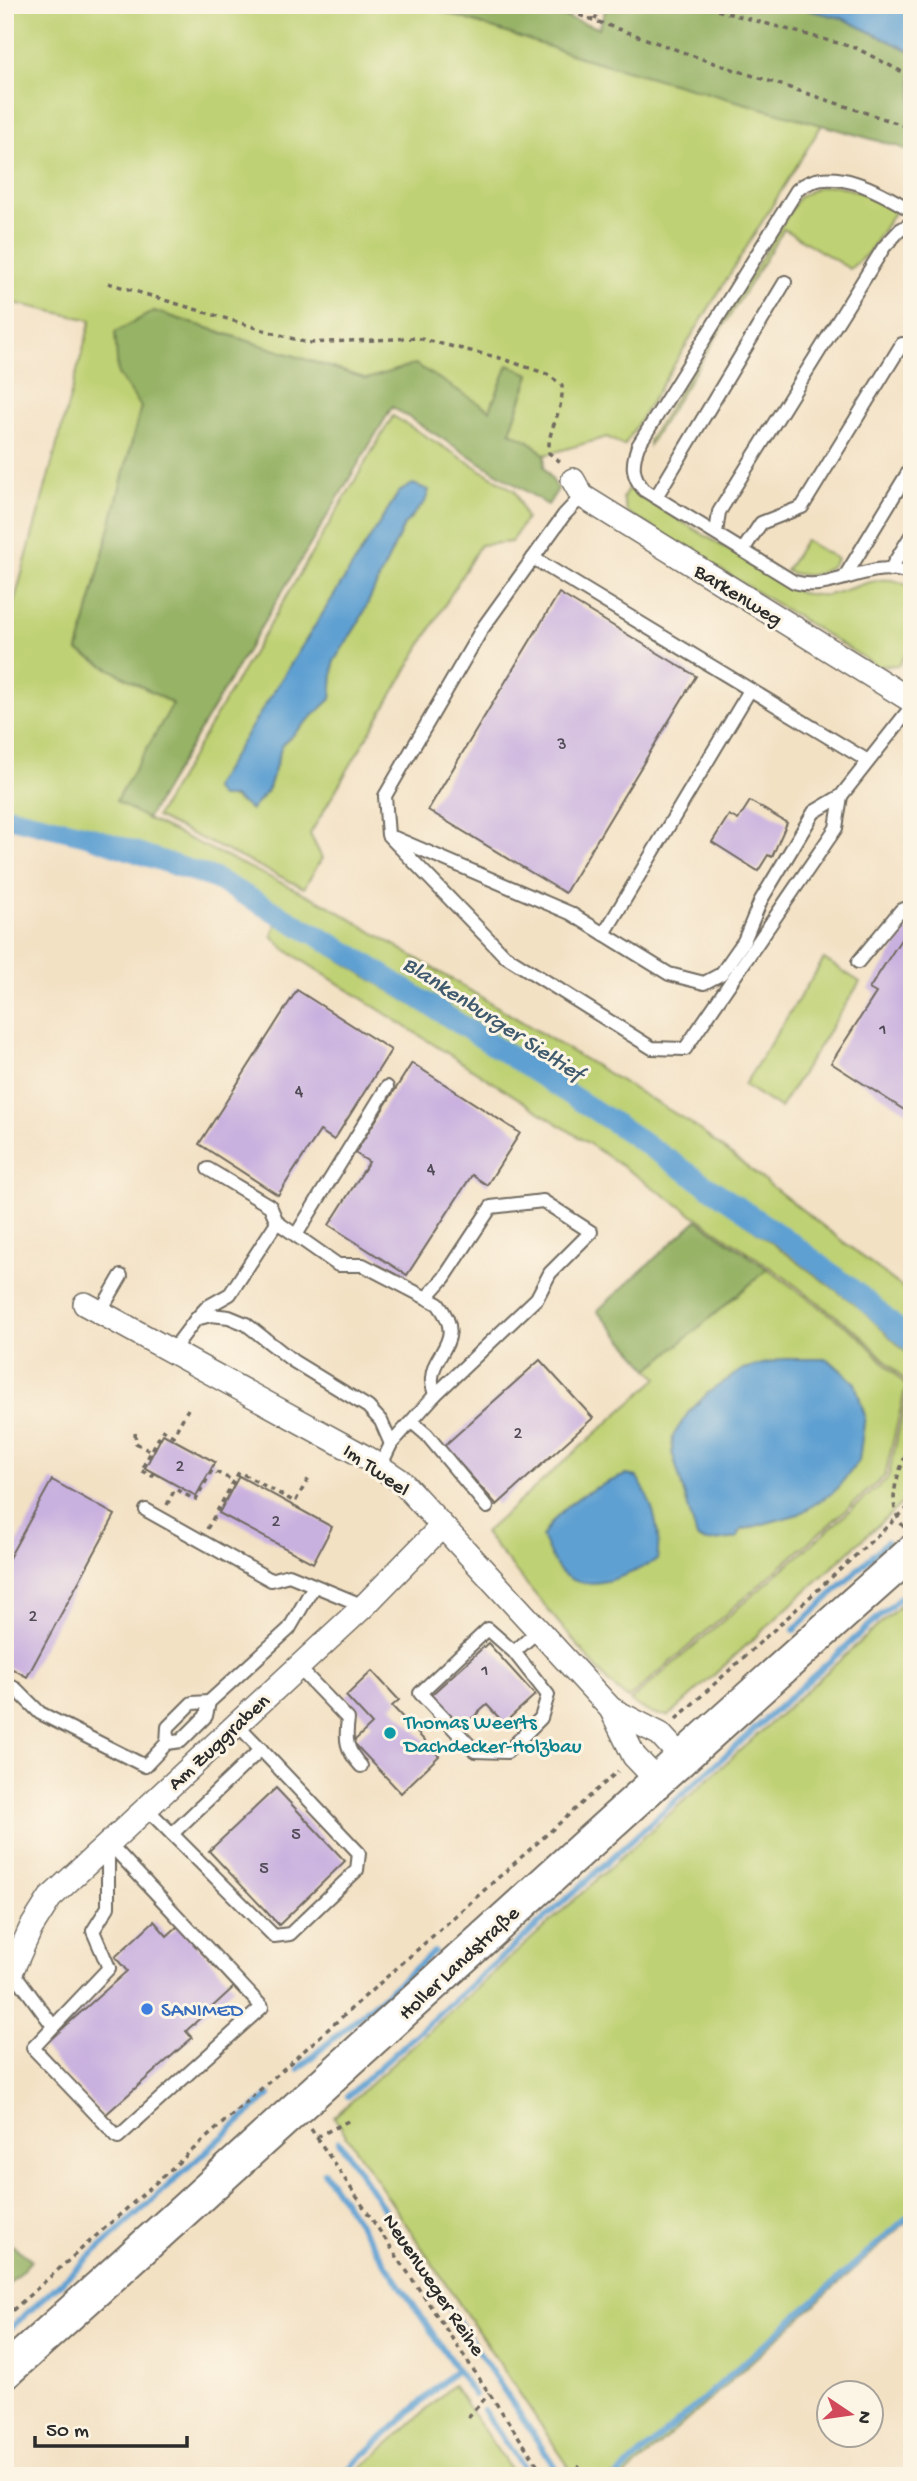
<svg xmlns="http://www.w3.org/2000/svg" width="917" height="2481" viewBox="0 0 917 2481" font-family="'Gochi Hand',sans-serif">
<style>
.green{fill:#bfd174;stroke:#757e50;stroke-width:2;fill-rule:evenodd}
.forest{fill:#97b366;stroke:#616f48;stroke-width:2}
.water{fill:#5ea0d2;stroke:#44667e;stroke-width:2}
.lines{fill:none;stroke-linecap:round;stroke-linejoin:round}
.stream{stroke:#5ea0d2;stroke-width:6}
.canal{stroke:#5ea0d2;stroke-width:21}
.building{fill:#c9b1df}
.service-casing{stroke:#716b61;stroke-width:16}
.minor-casing{stroke:#716b61;stroke-width:26}
.secondary-casing{stroke:#716b61;stroke-width:37}
.path{stroke:#716b61;stroke-width:3.5;stroke-dasharray:5 5;stroke-linecap:butt}
.service{stroke:#fff;stroke-width:12}
.minor{stroke:#fff;stroke-width:23}
.secondary{stroke:#fff;stroke-width:33}
.culture-dot{fill:#0f9aa8;stroke:#fcf5e5;stroke-width:2.5}
.shop-dot{fill:#3f7fe0;stroke:#fcf5e5;stroke-width:2.5}
.labels{text-anchor:middle;stroke-width:6;stroke-linejoin:round;paint-order:stroke}
.number-label{font-size:18px;fill:#524c58}
.street-label{font-size:21px;fill:#2b2b2b;stroke:#fcf5e5}
.culture-label{font-size:21px;fill:#0d838f;stroke:#fcf5e5;text-anchor:start}
.shop-label{font-size:21px;fill:#366cbe;stroke:#fcf5e5;text-anchor:start}
.water-label{font-size:23px;font-style:italic;fill:#3f5a6e;stroke:#fcf5e5}
</style>
<rect width="100%" height="100%" fill="#fcf5e5"/>
<filter id="ink" filterUnits="userSpaceOnUse"><feTurbulence type="fractalNoise" baseFrequency=".0143" numOctaves="2"/><feDisplacementMap in="SourceGraphic" scale="14" xChannelSelector="R" yChannelSelector="G"/><feConvolveMatrix kernelMatrix="1 2 1 2 8 2 1 2 1" color-interpolation-filters="sRGB"/></filter>
<filter id="wash" filterUnits="userSpaceOnUse"><feTurbulence type="fractalNoise" baseFrequency=".00686" numOctaves="4" result="noise"/><feDisplacementMap in="SourceGraphic" scale="28" xChannelSelector="R" yChannelSelector="G"/><feGaussianBlur stdDeviation="1.57" result="paint"/><feColorMatrix in="noise" values="0 0 0 0 0 0 0 0 0 0 0 0 0 0 0 0 0 1.4 0 .05"/><feComposite in="paint" operator="in"/></filter>
<g filter="url(#wash)">
<rect width="100%" height="100%" fill="#f3e1c4"/>
<g class="green">
<polygon points="5,5 423,5 583,58 823,123 624,446 607,437 545,455 529,441 510,432 530,375 508,366 490,410 415,364 367,379 154,311 118,374 141,406 78,651 173,704 117,801 147,819 324,903 689,1122 912,1295 912,1334 830,1266 636,1131 454,1015 223,875 93,830 5,809 5,636 91,320 5,301"/>
<polygon points="835,185 883,199 897,208 868,253 850,269 784,229 649,445 649,440 799,197 818,187"/>
<path d="M393,416L515,491L526,519L511,542L480,545L310,834L322,858L304,888L156,817ZM413,484L425,502L404,525L359,622L334,661L331,699L282,745L269,788L252,809L214,788L399,492Z"/>
<path d="M628,489L800,593C809,594 818,596 827,595C856,590 886,567 912,589L909,636L912,644L899,665L877,666L627,512L623,498Z"/>
<path d="M805,540L837,559C825,577 805,578 786,571Z"/>
<polygon points="277,921 591,1116 703,1192 860,1308 912,1358 912,1494 669,1716 652,1714 630,1701 888,1478 909,1385 860,1334 780,1274 591,1145 286,950 272,936"/>
<polygon points="824,959 860,982 780,1108 744,1085"/>
<path d="M768,1269L859,1336L906,1386L885,1476L628,1699L608,1682L484,1533L658,1378L649,1369ZM828,1359L855,1383L865,1416L799,1514L741,1530L736,1538L706,1542L672,1452ZM626,1475L637,1477L636,1571L594,1583L542,1537C562,1502 590,1489 626,1475Z"/>
<polygon points="912,1595 912,2217 625,2476 575,2476 334,2117"/>
<polygon points="453,2385 515,2476 353,2476"/>
</g>
<g class="forest">
<polygon points="423,5 528,5 599,28 607,5 786,5 842,18 912,52 912,154 900,147 583,58"/>
<polygon points="154,311 367,379 415,364 490,410 508,365 530,374 510,432 529,441 545,455 544,467 558,489 548,505 392,407 147,819 116,801 173,704 78,651 141,407 118,374 115,332"/>
<polygon points="697,1220 768,1269 649,1369 597,1311"/>
<polygon points="5,2240 32,2260 5,2288"/>
</g>
<g class="water">
<polygon points="786,5 912,5 912,52 842,18"/>
<polygon points="413,484 429,490 425,502 404,525 359,622 334,661 331,699 282,745 269,788 251,810 233,797 220,797 213,788 399,492"/>
<polygon points="783,1359 828,1359 855,1383 865,1416 859,1461 834,1492 799,1514 741,1530 737,1538 706,1542 697,1538 672,1452 673,1436 688,1413 709,1392 743,1369"/>
<path d="M626,1475L637,1477C652,1501 662,1531 657,1560C632,1573 585,1598 560,1571C552,1562 547,1547 542,1537C562,1502 590,1489 626,1475Z"/>
</g>
<g class="lines">
<g class="stream">
<polyline points="794,1630 887,1542"/>
<polyline points="298,2069 434,1952"/>
<polyline points="348,2096 912,1587"/>
<polyline points="339,2141 556,2469"/>
<polyline points="324,2172 474,2395"/>
<polyline points="5,2333 269,2095"/>
<polyline points="483,2410 529,2476"/>
<polyline points="341,2476 457,2369"/>
<polyline points="617,2476 912,2213"/>
</g>
<polyline class="canal" points="5,816 85,835 216,879 355,957 619,1126 793,1244 861,1296 912,1342"/>
</g>
<g id="blocks">
<g class="building">
<polygon points="559,593 696,676 565,893 428,810"/>
<polygon points="750,801 787,823 772,857 768,855 758,871 712,842 729,815 738,820"/>
<polygon points="907,930 912,933 912,1115 831,1063 876,993 869,989"/>
<polygon points="297,990 391,1050 334,1140 320,1131 278,1195 199,1144"/>
<polygon points="412,1063 520,1133 487,1185 472,1175 407,1275 329,1225 369,1162 355,1153"/>
<polygon points="540,1360 593,1418 497,1505 444,1446"/>
<polygon points="163,1434 215,1462 196,1496 145,1468"/>
<polygon points="239,1476 332,1527 313,1563 219,1513"/>
<polygon points="52,1480 115,1515 27,1677 5,1665 5,1565"/>
<polygon points="488,1643 535,1695 504,1723 487,1705 461,1728 431,1695"/>
<polygon points="372,1671 399,1700 392,1706 439,1756 401,1793 353,1742 372,1724 346,1696"/>
<polygon points="276,1788 345,1861 279,1925 209,1851"/>
<polygon points="154,1921 167,1936 179,1925 234,1987 186,2031 192,2038 104,2116 42,2047 127,1971 115,1957"/>
</g>
</g>
</g>
<g filter="url(#ink)">
<use href="#blocks" fill-opacity="0" stroke="#716b61" stroke-width="2"/>
<g class="lines">
<g class="service-casing">
<g id="service">
<path d="M912,211C881,192 830,162 797,190L638,446C632,463 631,475 644,490L794,582C833,594 874,555 912,575"/>
<polyline points="582,496 564,515 482,629 385,796 388,835 504,955 652,1048 685,1049 836,828 841,796"/>
<polyline points="656,497 785,282"/>
<polyline points="716,533 719,512 884,247 900,230 912,223"/>
<polyline points="743,550 761,523 802,507 902,344 912,350"/>
<polyline points="533,558 868,761"/>
<polyline points="890,570 912,534"/>
<polyline points="844,578 912,466"/>
<polyline points="909,668 912,663"/>
<polyline points="395,838 570,913 669,974 704,983 721,974 744,941 761,900 814,812 841,796 912,706"/>
<polyline points="604,934 750,690"/>
<polyline points="858,962 901,910 912,907"/>
<polyline points="208,1169 270,1206 277,1222"/>
<polyline points="296,1235 387,1087"/>
<polyline points="100,1312 121,1276"/>
<path d="M196,1319L207,1307L230,1294L277,1222L338,1265H363L438,1304C467,1341 433,1351 432,1378C431,1383 434,1390 435,1395"/>
<polyline points="171,1352 196,1319 211,1315 229,1317 246,1324 293,1361 368,1407 381,1421 391,1444"/>
<polyline points="412,1422 427,1435 487,1507"/>
<polyline points="380,1467 391,1444 435,1395 537,1298 550,1273 591,1232 543,1201 491,1207 444,1278 427,1297"/>
<polyline points="146,1510 271,1580 289,1575 364,1606"/>
<polyline points="514,1652 488,1629 420,1693 475,1751 507,1752 541,1718 548,1695 514,1652 540,1629"/>
<path d="M298,1667L348,1719C345,1740 346,1750 361,1766"/>
<polyline points="5,1683 16,1689 40,1713 145,1766 167,1743 181,1741 206,1716 209,1702 289,1629 314,1586"/>
<polyline points="167,1743 168,1727 192,1703 209,1702"/>
<polyline points="146,1808 274,1936 290,1934 357,1870 359,1853 237,1724"/>
<polyline points="172,1834 261,1749"/>
<polygon points="108,1842 262,2007 118,2137 33,2048 109,1968 93,1931 108,1907"/>
<polyline points="12,1970 53,2026"/>
</g>
</g>
<g class="minor-casing">
<g id="minor">
<polyline points="573,480 582,496 912,701"/>
<polyline points="85,1304 365,1457 401,1481 611,1709 634,1756 656,1779"/>
<polyline points="611,1709 660,1734 681,1757"/>
<polyline points="12,1970 31,1928 50,1898 364,1606 442,1526"/>
</g>
</g>
<g class="secondary-casing">
<path id="secondary" d="M5,2372C308,2100 607,1823 912,1552"/>
</g>
<g class="path">
<polyline points="551,5 705,60 912,128"/>
<polyline points="698,5 856,48 912,77"/>
<polyline points="595,20 601,5"/>
<path d="M108,283L307,343L417,338L500,358L547,374L562,385C564,414 547,426 549,453L562,463"/>
<polyline points="135,1433 136,1443 151,1452"/>
<polyline points="154,1473 152,1476 141,1470 163,1430 173,1436 188,1409"/>
<polyline points="167,1505 175,1489 196,1500 212,1470 234,1481"/>
<path d="M904,1527C882,1501 902,1466 912,1439"/>
<polyline points="207,1529 239,1472 295,1502 310,1476"/>
<polyline points="676,1719 912,1504"/>
<polyline points="311,2129 545,2476"/>
<polyline points="317,2137 352,2119"/>
<polyline points="5,2317 618,1771"/>
<polyline points="468,2417 490,2393"/>
<polyline points="569,2476 580,2466"/>
</g>
<use href="#service" class="service"/>
<use href="#minor" class="minor"/>
<use href="#secondary" class="secondary"/>
</g>
</g>
<circle class="culture-dot" cx="390" cy="1733" r="7"/>
<circle class="shop-dot" cx="147" cy="2009" r="7"/>
<g class="labels">
<g class="number-label">
<text x="562" y="749">3</text>
<text x="883" y="1034">1</text>
<text x="299" y="1096">4</text>
<text x="431" y="1174">4</text>
<text x="518" y="1438">2</text>
<text x="180" y="1471">2</text>
<text x="276" y="1526">2</text>
<text x="33" y="1621">2</text>
<text x="485" y="1675">1</text>
<text x="296" y="1839">5</text>
<text x="264" y="1873">5</text>
</g>
<g class="street-label">
<text transform="translate(739 594) rotate(32)" y="7">Barkenweg</text>
<text transform="translate(377 1469) rotate(35)" y="7">Im Tweel</text>
<text transform="translate(218 1741) rotate(-43)" y="7">Am Zuggraben</text>
<text transform="translate(458 1962) rotate(-43)" y="7">Holler Landstraße</text>
<text transform="translate(435 2284) rotate(56)" y="7">Neuenweger Reihe</text>
</g>
<g class="culture-label">
<text x="404" y="1728">Thomas Weerts<tspan x="404" dy="24">Dachdecker-Holzbau</tspan></text>
</g>
<g class="shop-label">
<text x="161" y="2016">SANIMED</text>
</g>
<g class="water-label">
<text transform="translate(494 1017) rotate(33)" y="8">Blankenburger Sieltief</text>
</g>
</g>
<rect width="917" height="2481" fill="none" stroke="#fcf5e5" stroke-width="28"/>
<g transform="translate(850 2414) rotate(103)"><circle r="33" fill="#fcf5e5" stroke="#a8a49b" stroke-width="2"/>
<path d="M0-5L12 26L0 18L-12 26Z" fill="#d1495b"/>
<text y="-10" font-size="19" font-weight="bold" text-anchor="middle" fill="#2b2b2b">N</text>
</g>
<path d="M35 2436v10h152v-10" fill="none" stroke="#2b2b2b" stroke-width="3.5"/>
<text x="46" y="2436" font-size="21" fill="#2b2b2b" stroke="#fcf5e5" stroke-width="5" paint-order="stroke">50 m</text>
</svg>
